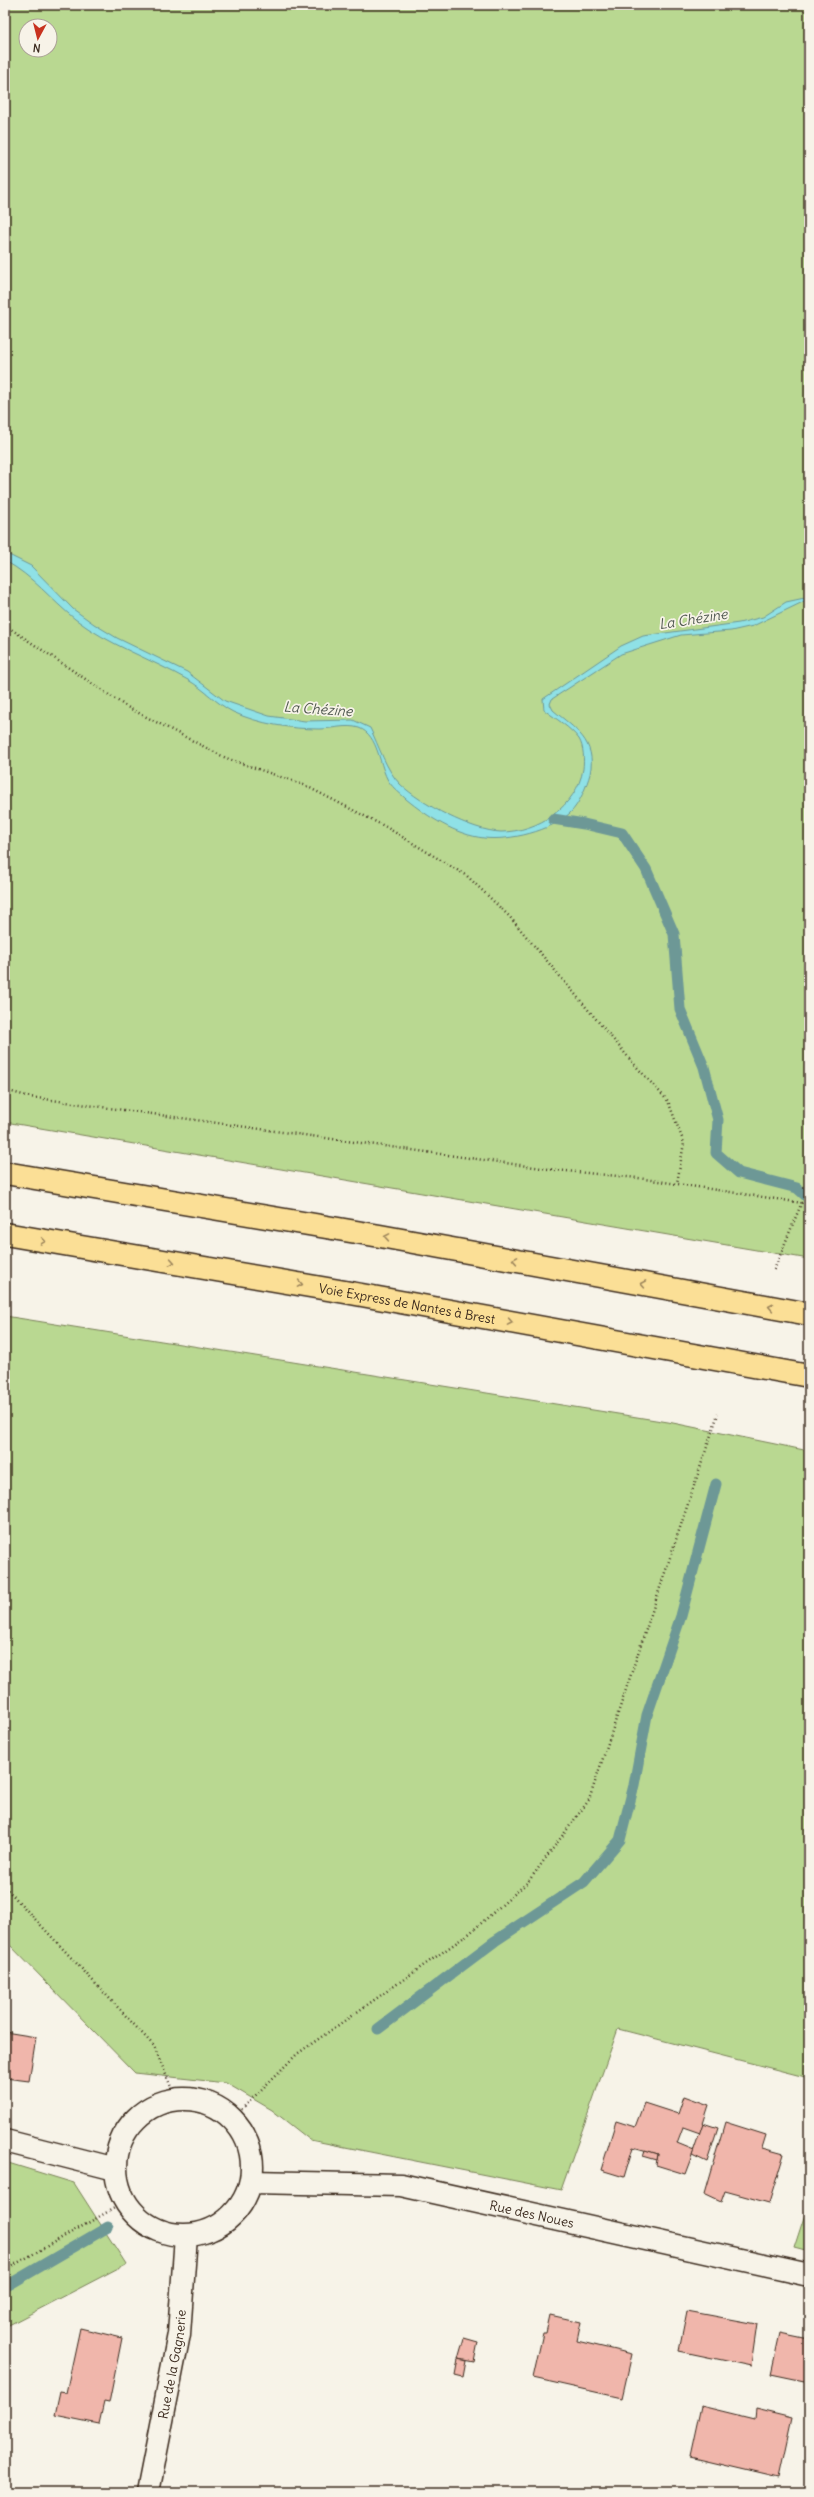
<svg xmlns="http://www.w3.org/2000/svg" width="814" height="2497" viewBox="0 0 814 2497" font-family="Delius,sans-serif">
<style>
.green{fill:#b9d891;stroke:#7a8158;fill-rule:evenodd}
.water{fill:#8fe1e6;stroke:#6d9896}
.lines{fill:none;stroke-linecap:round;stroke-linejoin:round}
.stream{stroke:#6d9896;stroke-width:11}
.building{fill:#f0b6ab;stroke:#3b2a1e}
.minor-casing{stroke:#3b2a1e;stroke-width:25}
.highway-casing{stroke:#3b2a1e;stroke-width:25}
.path{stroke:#3b2a1e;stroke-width:2.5;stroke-dasharray:1 3;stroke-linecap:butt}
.minor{stroke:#f7f3e8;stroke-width:22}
.highway{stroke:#fbdf96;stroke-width:22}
.oneway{stroke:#9b845a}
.labels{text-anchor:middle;stroke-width:3.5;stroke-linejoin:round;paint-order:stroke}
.street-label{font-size:13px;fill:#3b2a1e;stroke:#f7f3e8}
.water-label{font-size:14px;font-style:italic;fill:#505850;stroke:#f7f3e8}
</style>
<rect width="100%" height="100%" fill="#f7f3e8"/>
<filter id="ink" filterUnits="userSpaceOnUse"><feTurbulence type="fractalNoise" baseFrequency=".025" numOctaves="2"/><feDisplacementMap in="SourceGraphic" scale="8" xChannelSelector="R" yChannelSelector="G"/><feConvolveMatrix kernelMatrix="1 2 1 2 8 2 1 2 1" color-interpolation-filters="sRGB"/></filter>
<g filter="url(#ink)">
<g class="green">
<path d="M5,5H809V1259L5,1122ZM26,26H50V50H26Z"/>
<polygon points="5,1316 668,1422 809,1451 809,2078 618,2029 561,2190 310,2140 272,2110 226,2083 135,2073 5,1940"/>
<polygon points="5,2162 74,2183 126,2264 5,2327"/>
<polygon points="809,2202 809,2252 794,2248"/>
</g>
<path class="water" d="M5,553L31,566L73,609L94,624L117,638L187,672L225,701L269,716L305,721L353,720L370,728C379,746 386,770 400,784C421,804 472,831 501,832C538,832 577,806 583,769C584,760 584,747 579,739C571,728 555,718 544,710L543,699L621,646L643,636L739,623L763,617L786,602L809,597V599L753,626L731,631L681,635L621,654L552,699L550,704L553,710C575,729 597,741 590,774C587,785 579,805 570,813C551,831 510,841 484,838C456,835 428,817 406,799C401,794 393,788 389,782C379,767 379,735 359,728C346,724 332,729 319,729C291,729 259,724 233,712C217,704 204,689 188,680C151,659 109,645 75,619C51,600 33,576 5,561Z"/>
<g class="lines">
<g class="stream">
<polyline points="553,819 584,824 622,833 646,869 674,934 680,1009 704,1067 718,1120 716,1153 739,1173 797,1188 806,1196"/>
<polyline points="378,2029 495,1941 584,1882 620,1840 634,1785 647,1715 681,1616 716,1484"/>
<polyline points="5,2287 108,2227"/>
</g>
</g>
<g class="building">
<polygon points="5,2032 36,2037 29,2081 5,2078"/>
<polygon points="684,2096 709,2105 700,2133 683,2127 677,2143 694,2150 685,2174 656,2165 658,2154 633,2147 624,2177 601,2170 616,2121 635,2127 644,2103 678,2114"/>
<polygon points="725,2122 766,2135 762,2148 784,2154 769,2203 725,2191 721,2202 704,2194"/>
<polygon points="703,2123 718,2128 707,2162 692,2155"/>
<polygon points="645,2150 658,2154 657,2160 643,2156"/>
<polygon points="687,2311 757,2324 751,2366 679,2351"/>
<polygon points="550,2315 581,2322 577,2341 632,2354 622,2398 533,2378 543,2333 546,2333"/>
<polygon points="80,2328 122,2338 109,2403 104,2402 99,2424 55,2415 60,2392 66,2393"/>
<polygon points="780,2333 809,2339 809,2382 771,2374"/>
<polygon points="464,2338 478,2342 474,2362 458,2359"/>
<polygon points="458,2359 466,2361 463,2377 455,2375"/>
<polygon points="701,2406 754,2419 755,2409 792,2418 779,2478 690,2457"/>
</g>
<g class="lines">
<g class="minor-casing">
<g id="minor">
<circle cx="184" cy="2167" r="68"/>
<polyline points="5,2141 115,2169"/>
<path id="s1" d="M251,2182L401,2185L809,2275"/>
<path id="s2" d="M148,2492L179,2334L186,2236"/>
</g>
</g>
<g class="highway-casing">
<g id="highway">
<polyline points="5,1173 380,1236 809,1314"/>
<path id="s3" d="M5,1234L345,1292L809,1376"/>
</g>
</g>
<g class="path">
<polyline points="5,625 127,707 226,758 304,785 386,827 467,876 509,916 634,1064 668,1101 684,1143 677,1183"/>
<polyline points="5,1090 30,1097 556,1170 638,1178 809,1204"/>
<polyline points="774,1270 802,1202"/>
<polyline points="5,1887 154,2046 176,2099"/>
<polyline points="233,2118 297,2054 470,1933 528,1882 589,1800 718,1414"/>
<polyline points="5,2270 125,2202"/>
</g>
<use href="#minor" class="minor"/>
<use href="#highway" class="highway"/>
</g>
<defs><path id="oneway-chevron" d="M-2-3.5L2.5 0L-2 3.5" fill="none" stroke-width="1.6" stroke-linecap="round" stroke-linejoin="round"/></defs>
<g class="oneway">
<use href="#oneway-chevron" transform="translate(387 1237) rotate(-170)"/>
<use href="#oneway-chevron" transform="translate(43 1241) rotate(9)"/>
<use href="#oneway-chevron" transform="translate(515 1260) rotate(-170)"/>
<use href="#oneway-chevron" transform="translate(172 1262) rotate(10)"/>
<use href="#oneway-chevron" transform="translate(300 1284) rotate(10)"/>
<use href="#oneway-chevron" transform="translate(643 1284) rotate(-170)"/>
<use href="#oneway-chevron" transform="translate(771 1307) rotate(-170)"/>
<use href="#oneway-chevron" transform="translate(510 1322) rotate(10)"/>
</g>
</g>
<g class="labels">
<g class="street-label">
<text dy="5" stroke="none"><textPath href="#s3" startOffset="408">Voie Express de Nantes à Brest</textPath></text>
<text dy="5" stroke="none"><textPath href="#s1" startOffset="284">Rue des Noues</textPath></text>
<text dy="5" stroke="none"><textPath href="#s2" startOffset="130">Rue de la Gagnerie</textPath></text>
</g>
<g class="water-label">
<text transform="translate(693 619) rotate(-9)" y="5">La Chézine</text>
<text transform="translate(318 709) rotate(4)" y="5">La Chézine</text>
</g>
</g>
<rect width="814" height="2497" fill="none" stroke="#f7f3e8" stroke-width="20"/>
<rect x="10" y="10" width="794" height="2477" fill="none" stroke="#3b2a1e" stroke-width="1.5" filter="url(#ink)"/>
<g transform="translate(38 38) rotate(187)"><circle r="19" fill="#f7f3e8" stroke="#aca397"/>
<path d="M0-3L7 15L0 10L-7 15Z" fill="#c8321e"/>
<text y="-6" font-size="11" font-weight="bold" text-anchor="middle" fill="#3b2a1e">N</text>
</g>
</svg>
